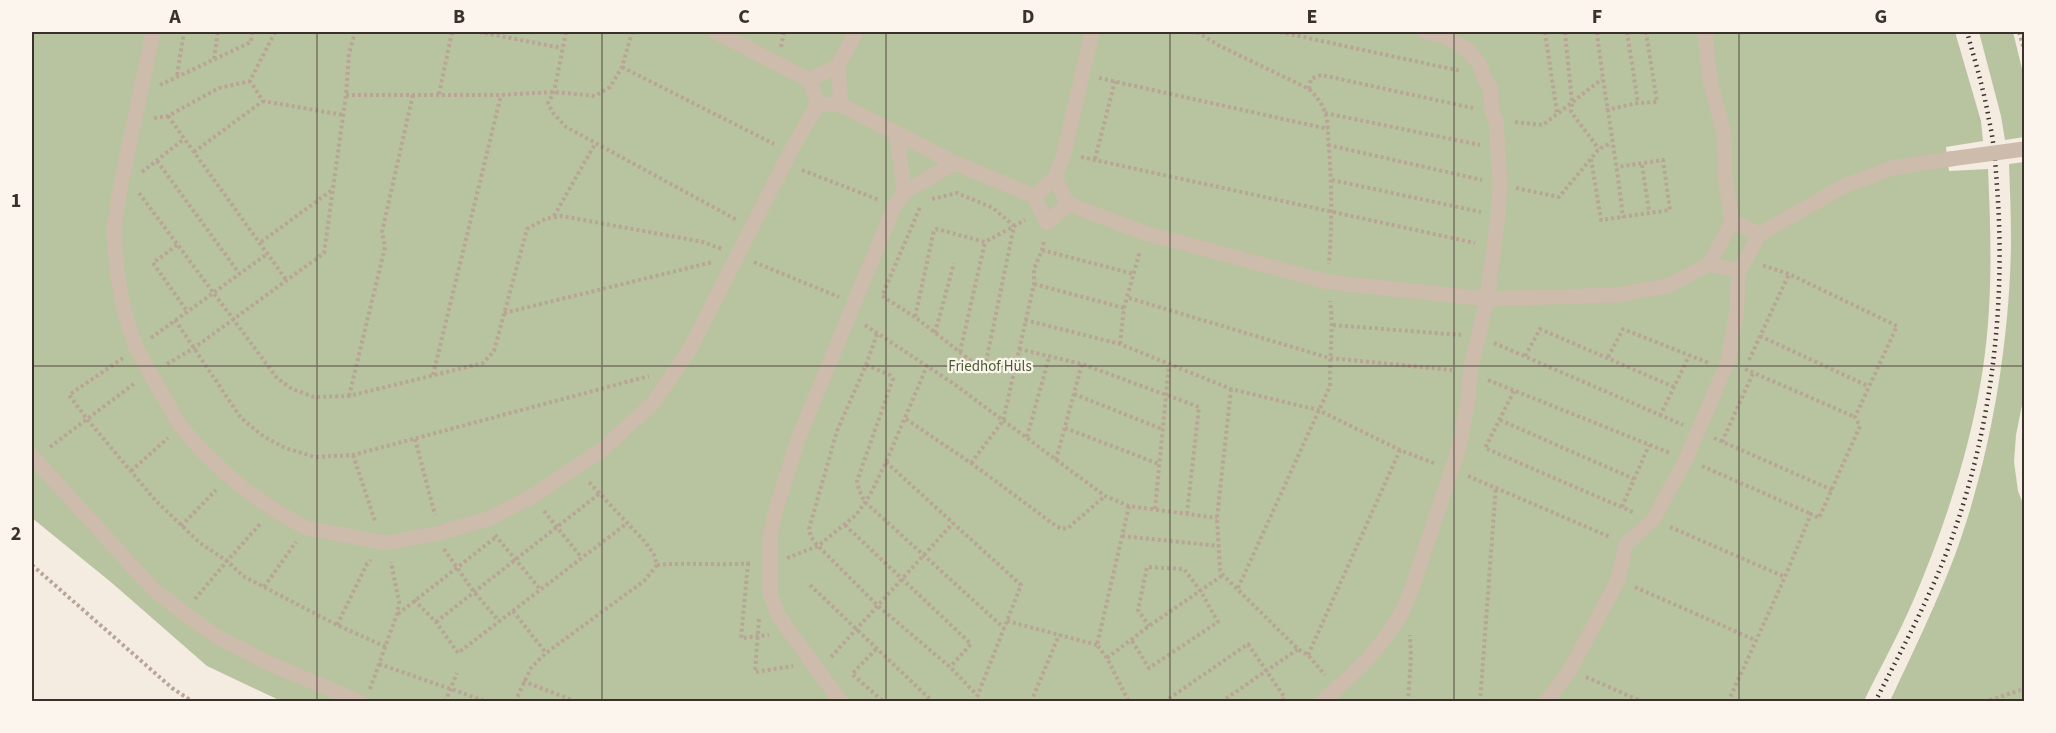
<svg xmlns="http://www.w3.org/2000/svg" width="2056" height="733" viewBox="0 0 2056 733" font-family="'Source Sans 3',sans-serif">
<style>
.green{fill:#b8c4a0}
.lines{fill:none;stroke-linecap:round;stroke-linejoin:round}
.path{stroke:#b9a596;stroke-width:4;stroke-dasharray:3 3;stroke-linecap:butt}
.minor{stroke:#cdbbac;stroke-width:15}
.rail{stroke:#3b302b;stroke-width:4.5;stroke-dasharray:1.5 4.5;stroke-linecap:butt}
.minor-bridge{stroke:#cdbbac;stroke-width:15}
.grid{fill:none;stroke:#3b302b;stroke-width:1.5;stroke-opacity:0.55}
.labels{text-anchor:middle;stroke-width:4.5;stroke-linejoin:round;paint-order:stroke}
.park-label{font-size:15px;fill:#4a5a2e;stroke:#fbf5ee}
.neatline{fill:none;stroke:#3b302b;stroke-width:2}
.grid-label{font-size:20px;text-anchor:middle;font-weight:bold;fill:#3b302b}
</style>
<rect width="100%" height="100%" fill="#f4ebe1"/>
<g class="green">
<path d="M32,32H1955L1981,121L1983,141L1946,147L1949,171L1988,169C1991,235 1993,302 1983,368C1971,447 1945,526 1914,599C1899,634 1880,668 1864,701H281L207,666L112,583L32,518Z"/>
<polygon points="1979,32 2013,32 2024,77 2024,137 2005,140 2001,116"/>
<path d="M2024,162V395L2016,435L2014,462L2018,491L2024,506V701H1890C1912,654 1936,605 1955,555C1990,460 2010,343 2011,242C2011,216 2010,190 2009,164Z"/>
</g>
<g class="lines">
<g class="path">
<polyline points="275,32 250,81 263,101 343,115"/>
<polyline points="479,32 562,48"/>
<polyline points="566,32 554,92 548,103 553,113 566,127 737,220"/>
<path d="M1197,32L1218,45L1309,89C1316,96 1321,102 1325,112C1329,123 1327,136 1329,148C1332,188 1332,225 1329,264"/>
<polyline points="1280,32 1461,71"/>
<polyline points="1545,32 1557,113"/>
<polyline points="1565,32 1572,102 1571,112 1599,149"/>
<path d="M1597,32C1604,94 1616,155 1623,218"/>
<polyline points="1627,32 1638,103"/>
<polyline points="2019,32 2024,49"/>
<polyline points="781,47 784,32"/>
<polyline points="214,59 218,32"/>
<polyline points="622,67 774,144"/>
<polyline points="177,75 184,32"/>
<polyline points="1099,78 1328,129"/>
<polyline points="160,85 251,42 252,33 258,32"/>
<polyline points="1309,89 1311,79 1321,75 1473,108"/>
<polyline points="439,94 452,32"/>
<polyline points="346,95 501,95 554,92 595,96 610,87 622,67 632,32"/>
<polyline points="1606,110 1638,103 1657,102 1646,32"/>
<polyline points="1325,113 1480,145"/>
<polyline points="168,116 287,281"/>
<polyline points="154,118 168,116 219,88 250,81"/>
<polyline points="1515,122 1543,125 1602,79"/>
<polyline points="1328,145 1482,180"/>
<polyline points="194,152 263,101"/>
<polyline points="1081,157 1475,243"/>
<polyline points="1095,159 1115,81"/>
<polyline points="1591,159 1601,220 1670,210 1663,160 1617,167"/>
<polyline points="157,161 239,273"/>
<polyline points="1642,165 1649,211"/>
<polyline points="802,170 879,200"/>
<polyline points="142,172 184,139"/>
<polyline points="1332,180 1481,212"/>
<polyline points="1516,188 1559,197 1599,149 1611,143"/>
<polyline points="139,193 277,378 292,389 314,397 349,396 483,363 494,351 527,229 545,219 562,216 703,242 722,249"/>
<polyline points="932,199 957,193 993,208 1014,226 985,367 979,367 915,317 934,230 937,229 985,242 1025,220"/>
<polyline points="554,216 595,144"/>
<polyline points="261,242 332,190"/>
<polyline points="177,245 153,263 187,311"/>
<polyline points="1042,250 1134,274"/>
<polyline points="754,262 839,297"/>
<polyline points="1034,284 1124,308"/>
<polyline points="1129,298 1329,358 1452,370"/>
<polyline points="504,313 713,262"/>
<polyline points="915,317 882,296 921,205"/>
<polyline points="175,320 241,418 263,436 285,448 315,457 353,455 649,376"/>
<polyline points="1025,320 1120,344 1231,389 1318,410 1400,450 1436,464"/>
<polyline points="865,325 954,384 1105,496 1129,506 1217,518"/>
<polyline points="1333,325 1461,335"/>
<polyline points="935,333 954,263"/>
<polyline points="877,334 866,365 837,431 809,529 811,537 818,546 878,606 950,667 977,695"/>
<polyline points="1760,336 1868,386"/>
<polyline points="151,338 267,254"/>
<polyline points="1494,343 1683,425"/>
<polyline points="1120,344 1124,308 1140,251"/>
<polyline points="1019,349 1082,364 1199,407 1187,513"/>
<polyline points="960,352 985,242"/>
<polyline points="1525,356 1540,329 1674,387"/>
<polyline points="1608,357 1623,329 1709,363"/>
<polyline points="123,358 69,395 87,419 155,500 200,543 227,561 243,576 337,625 386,647"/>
<polyline points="1749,360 1789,274"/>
<polyline points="167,364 194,348 324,253 346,95 349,54 355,32"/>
<polyline points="866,365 890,375 893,379 857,481 859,490 865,502 1004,628"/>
<polyline points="1745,369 1855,417"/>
<polyline points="433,375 501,95"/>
<polyline points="1488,380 1670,453"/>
<polyline points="1231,389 1217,518 1220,570 1223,575 1298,649 1308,655 1325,675"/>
<polyline points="1514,391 1485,448 1635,513"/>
<polyline points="1074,394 1162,429"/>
<polyline points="349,396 385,247 382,232 413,94"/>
<polyline points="1660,416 1689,356"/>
<polyline points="906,419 971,463 1056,526 1062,529 1068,528 1105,496"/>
<polyline points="1500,420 1634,479"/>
<polyline points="1065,428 1159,464"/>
<polyline points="2024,430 2024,472"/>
<polyline points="1027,437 1049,357"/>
<polyline points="1714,438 1832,490"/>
<polyline points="415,439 435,515"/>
<polyline points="1722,442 1753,373"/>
<polyline points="50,447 135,383"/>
<polyline points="353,455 375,521"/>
<polyline points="1056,460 1082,364"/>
<polyline points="886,462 1021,585 975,702"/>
<polyline points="971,463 1003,421 1034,284 1034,269 1042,250 1044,241"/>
<polyline points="1702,466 1811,514"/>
<polyline points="131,471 168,438"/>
<polyline points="1468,476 1610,537"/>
<polyline points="1129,506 1097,645 1107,658 1129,702"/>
<polyline points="1622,507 1649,445"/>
<polyline points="1155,509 1169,365"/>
<polyline points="544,511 581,557"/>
<polyline points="845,525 971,644 950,667"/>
<polyline points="181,526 216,490"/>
<polyline points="1670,527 1785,577 1811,514 1819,518 1860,426 1855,417 1897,326 1789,274 1762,265"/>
<polyline points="495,535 540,589"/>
<polyline points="1122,536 1219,546"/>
<polyline points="444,549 474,592 499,621"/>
<polyline points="787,558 818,546 856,515 870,495 886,462 927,366"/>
<polyline points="748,563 741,638 769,635"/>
<polyline points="32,565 172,688 193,702"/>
<path d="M657,565C689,562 721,566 753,563"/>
<polyline points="810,585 933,702"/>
<polyline points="264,587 296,542"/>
<polyline points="1635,587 1755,640"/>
<path d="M1238,588L1330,386C1329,357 1334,330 1330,301"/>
<polyline points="195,599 227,561 261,523"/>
<polyline points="414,600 436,622 458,653 626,524"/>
<polyline points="513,611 546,653"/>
<polyline points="398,614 496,537"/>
<polyline points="759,619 755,672 793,666"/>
<polyline points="1007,621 1097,645"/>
<polyline points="436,622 599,494"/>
<polyline points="337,625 367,564 371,560"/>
<polyline points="1132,641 1149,668 1218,622 1200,590 1184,569 1147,567 1138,610 1149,626"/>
<polyline points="876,649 852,674 884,702"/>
<polyline points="1308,655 1400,450"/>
<polyline points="831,657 953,523"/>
<polyline points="1107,658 1149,626 1223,575"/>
<polyline points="379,664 488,702"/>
<polyline points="1586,677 1643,702"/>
<polyline points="523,681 577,702"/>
<polyline points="370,689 397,614 399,602 391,562"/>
<polyline points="445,702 457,673"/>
<polyline points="515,702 531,668 546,653 644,581 657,565 654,555 646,543 588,481"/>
<polyline points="1031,702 1059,635"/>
<polyline points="1164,702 1248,644 1285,698 1281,702"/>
<polyline points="1221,702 1298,649"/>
<polyline points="1408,702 1411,656 1410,635"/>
<polyline points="1480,702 1496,486"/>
<polyline points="1728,702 1785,577"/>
<polyline points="1984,702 2024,689"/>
</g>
<g class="minor">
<polyline points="153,32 120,189 114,229 117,271 124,311 136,348 181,427 205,454 239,485 274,510 306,528 387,543 440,533 490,518 533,496 603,449 653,403 690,349 790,152 818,104"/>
<polyline points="716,32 809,80 818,104 841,105 955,163 1034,196 1047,223 1068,204 1145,233 1328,282 1487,299 1617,295 1668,286 1709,264 1732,222 1725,177 1724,134 1710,80 1705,32"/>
<polyline points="838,66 856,32"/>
<polyline points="809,80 838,66 841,105"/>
<polyline points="897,134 904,192"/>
<polyline points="1055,178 1068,204"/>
<polyline points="1034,196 1055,178 1064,153 1092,32"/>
<polyline points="1732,222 1760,234"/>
<polyline points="1709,264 1739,271 1760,234 1844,186 1892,168 1950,159"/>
<polyline points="32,456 153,589 184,613 216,636 266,662 360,702"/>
<polyline points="841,702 779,617 770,593 770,537 776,509 798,439 894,207 904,192 955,163"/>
<polyline points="1322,702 1363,664 1382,642 1400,616 1412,588 1459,448 1468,400 1470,372 1487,299 1498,216 1500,184 1496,120 1492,112 1491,89 1483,76 1480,65 1467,49 1446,37 1425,32"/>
<polyline points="1546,702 1570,670 1618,580 1626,544 1653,520 1686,459 1728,361 1736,316 1739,271"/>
</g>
<path class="rail" d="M1875,702C1900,653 1926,605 1946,554C1989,442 2005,320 1998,201C1996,174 1995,146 1989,120C1984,90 1975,61 1967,32"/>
<polyline class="minor-bridge" points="1950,159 2024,149"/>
</g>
<path class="grid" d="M317,32V702M602,32V702M886,32V702M1170,32V702M1454,32V702M1739,32V702M32,366H2024"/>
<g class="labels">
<g class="park-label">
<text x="990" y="371">Friedhof Hüls</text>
</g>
</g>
<rect width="2056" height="733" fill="none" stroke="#fbf5ee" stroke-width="66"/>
<rect x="33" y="33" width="1990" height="667" class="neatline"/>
<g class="grid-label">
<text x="175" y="23">A</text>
<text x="459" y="23">B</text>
<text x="744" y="23">C</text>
<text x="1028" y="23">D</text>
<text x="1312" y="23">E</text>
<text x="1597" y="23">F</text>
<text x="1881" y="23">G</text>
<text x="16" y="207">1</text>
<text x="16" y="540">2</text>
</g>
</svg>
